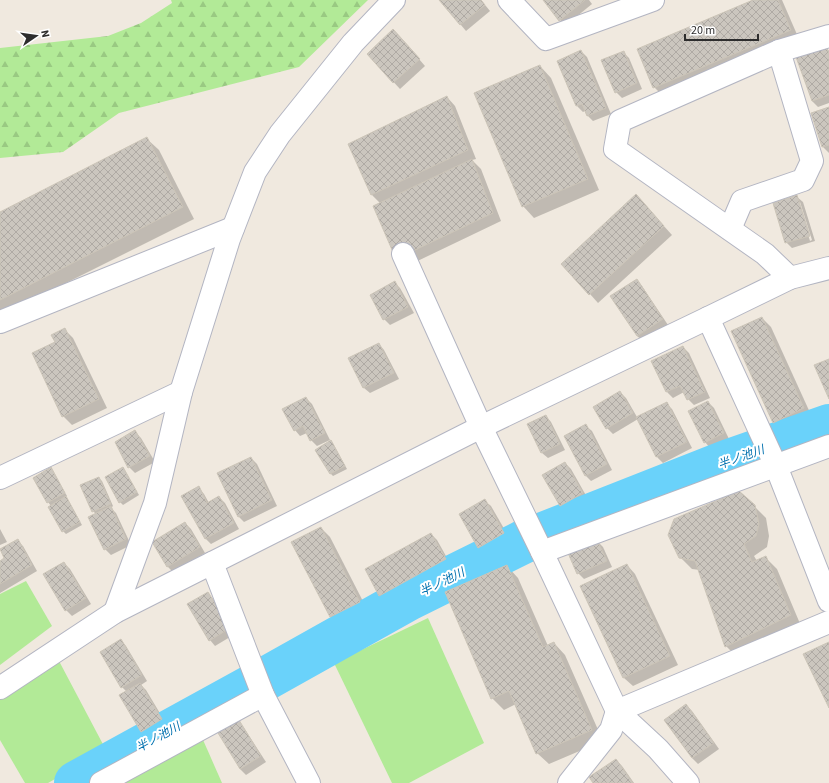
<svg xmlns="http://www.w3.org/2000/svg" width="829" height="783" viewBox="0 0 829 783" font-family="'Source Sans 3','Noto Sans JP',sans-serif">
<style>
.grass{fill:#b2ea97}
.forest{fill:url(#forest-firs)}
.shadow{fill:#0003;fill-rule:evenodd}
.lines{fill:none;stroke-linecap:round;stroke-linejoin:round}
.river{stroke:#6ad2fa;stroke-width:44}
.building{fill:url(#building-cross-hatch);stroke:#ccc5b8}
.minor-casing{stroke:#b3b5c2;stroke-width:24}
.tertiary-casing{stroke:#b3b5c2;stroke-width:24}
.minor{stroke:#fff;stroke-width:22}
.tertiary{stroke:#fff;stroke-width:22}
.labels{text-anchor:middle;stroke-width:4;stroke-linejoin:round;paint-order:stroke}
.water-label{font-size:12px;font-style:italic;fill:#0170ae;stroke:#fff}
</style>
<defs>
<pattern id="forest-firs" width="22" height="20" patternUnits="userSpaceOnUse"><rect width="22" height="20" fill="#b2ea97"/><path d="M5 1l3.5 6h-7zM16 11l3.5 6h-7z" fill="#99c982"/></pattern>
<pattern id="building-cross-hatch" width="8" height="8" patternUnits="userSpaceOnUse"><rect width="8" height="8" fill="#cbc6be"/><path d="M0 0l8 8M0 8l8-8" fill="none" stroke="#afaaa4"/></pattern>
</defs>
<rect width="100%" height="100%" fill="#f0e9df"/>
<g class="grass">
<polygon points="26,581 52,626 0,665 0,594"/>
<polygon points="428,618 484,743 409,783 392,783 334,663"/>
<polygon points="59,661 106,750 48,783 25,783 0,740 0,699"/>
<polygon points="200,733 222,783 102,783"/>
</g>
<polygon class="forest" points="171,0 368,0 299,67 119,113 63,152 0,158 0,48 108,36 141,23 172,3"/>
<g class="shadow">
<polygon points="440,0 481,0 490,11 466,31"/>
<polygon points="544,0 589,0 592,4 565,26"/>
<polygon points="756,0 782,0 799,39 663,96 654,87"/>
<polygon points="399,36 425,66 400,89 368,54"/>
<polygon points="826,47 829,51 829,103 818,107 812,101 797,58"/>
<polygon points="581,51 587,57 611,114 593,121 587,115 585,111 583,112 577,106 558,62"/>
<polygon points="623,52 629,58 642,89 622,98 616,92"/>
<polygon points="540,66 551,78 599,190 534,218 523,206"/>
<polygon points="447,97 455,106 476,159 472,160 481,169 501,221 405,267 381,204 372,195 349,144"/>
<polygon points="829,108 829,153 823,147 812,113"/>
<polygon points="147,139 159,150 194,219 2,315 0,313 0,213"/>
<path d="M797,197L803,202L815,241L792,248L786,242ZM798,202H800L812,240L810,241Z"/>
<polygon points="644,204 672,235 598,303 590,294"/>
<polygon points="636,280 642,286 668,325 643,341 637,336"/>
<polygon points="394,282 400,288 414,313 390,325 384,319 371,295"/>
<polygon points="762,318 771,327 812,417 782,431 773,422"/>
<polygon points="64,329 73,338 107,408 72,425 63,416"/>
<polygon points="379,344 384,350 399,379 370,393 364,388 350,359"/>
<polygon points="683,347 689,353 710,398 694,405 688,399 684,392 673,398 667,392 653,361"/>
<polygon points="620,392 626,398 637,417 666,403 672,409 692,448 663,463 657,457 638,419 613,434 607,428"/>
<polygon points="306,398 312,404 330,440 317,446 311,440 307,433 300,436 295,430"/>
<polygon points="708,402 714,408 729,439 710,448 705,442"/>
<polygon points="546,416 551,422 565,450 548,458 542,453"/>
<polygon points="586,426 592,431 612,470 591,481 585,475"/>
<polygon points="135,432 141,438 155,462 135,473 129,467"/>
<polygon points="333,444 347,469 333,476 330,473"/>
<polygon points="251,458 257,464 277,506 244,522 238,516"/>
<polygon points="565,463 571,469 588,499 567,511 561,505"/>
<polygon points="123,468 139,495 123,505 120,502"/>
<polygon points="51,469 67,496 65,497 68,500 82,525 66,534 63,531 51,506 48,502"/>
<polygon points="99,478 102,481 113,506 111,508 116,513 131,545 111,555 105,549 96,514 93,511"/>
<polygon points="199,488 204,494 209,503 219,497 225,503 239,529 211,544 205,538"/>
<polygon points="485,501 491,506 510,539 484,553 479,548"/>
<polygon points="754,506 766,518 769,536 767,547 754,556 757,561 766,558 777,569 801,626 737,657 726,646 700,570 692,569 680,557"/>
<polygon points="185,523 191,529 205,553 174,573 168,567 153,542"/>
<polygon points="321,528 330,537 368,611 339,625 331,617"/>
<polygon points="0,529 7,542 0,545"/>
<polygon points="431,534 437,540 451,565 386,601 380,595"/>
<polygon points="17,540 23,546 37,571 0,593 0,562 6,559"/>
<polygon points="597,541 603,547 612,567 584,579 578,573"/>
<polygon points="64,563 70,569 91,604 72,616 66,610"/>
<polygon points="627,565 635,574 678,665 633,686 624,678 582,587"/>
<polygon points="507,566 518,578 548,646 554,643 565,655 603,741 549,764 537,753 516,704 504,710 492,698"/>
<polygon points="208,593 213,599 235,634 215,646 210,640"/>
<polygon points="121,640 126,646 147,681 141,685 146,690 167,725 148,737 142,731 127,692 122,687"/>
<polygon points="686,705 692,711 719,749 698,764 692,758"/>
<polygon points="239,722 244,728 266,762 246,775 240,769"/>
<polygon points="616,760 622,766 634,783 594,783"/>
</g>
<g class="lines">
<polyline class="river" points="76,783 267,678 408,599 523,542 729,461 829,426"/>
</g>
<g class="building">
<polygon points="439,0 481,0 485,5 460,25"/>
<polygon points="543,0 585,0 559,21"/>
<polygon points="753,0 778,0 791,30 653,88 637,49"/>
<polygon points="393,29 420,59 393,83 367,54"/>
<polygon points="826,46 829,54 829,95 812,101 796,57"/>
<polygon points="581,50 606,108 587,116 582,104 576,106 557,61"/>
<polygon points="624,51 637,83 615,93 601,60"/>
<polygon points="540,65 588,179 522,207 474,93"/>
<polygon points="447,96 468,150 371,195 348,144"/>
<polygon points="829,107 829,145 822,147 811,113"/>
<polygon points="147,137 183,207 0,300 0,212"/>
<polygon points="472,159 493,213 396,259 373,206"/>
<polygon points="636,194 664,226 589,295 561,264"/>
<polygon points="797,195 810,236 785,243 773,203"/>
<polygon points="637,279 663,319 637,336 610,296"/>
<polygon points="395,281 408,307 383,320 370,295"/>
<polygon points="762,317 804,408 773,423 731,331"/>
<polygon points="65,328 99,399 62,417 32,353 55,342 51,335"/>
<polygon points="379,343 394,373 363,388 348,358"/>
<polygon points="683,346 705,392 687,400 680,386 666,392 651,361"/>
<polygon points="829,359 829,399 814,365"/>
<polygon points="620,391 633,413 606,429 593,407"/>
<polygon points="306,397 325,433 310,441 303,426 294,431 282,409"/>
<polygon points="708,401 724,433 704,443 688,411"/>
<polygon points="667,402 687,442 656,457 636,417"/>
<polygon points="546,415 560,444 541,453 527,424"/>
<polygon points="586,424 607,464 585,476 564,436"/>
<polygon points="135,430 150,456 128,468 115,442"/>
<polygon points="331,440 345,466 330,474 315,450"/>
<polygon points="251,457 272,500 238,517 217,473"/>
<polygon points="565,462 583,493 560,506 542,475"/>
<polygon points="51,467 65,493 47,503 33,478"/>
<polygon points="123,467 137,492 119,503 105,477"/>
<polygon points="99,477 111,504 92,512 80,485"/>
<polygon points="199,486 207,503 219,496 234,523 205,539 181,496"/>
<polygon points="739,491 755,505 759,524 756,536 744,544 752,562 766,556 791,615 725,647 695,561 679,558 668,535 674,519"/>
<polygon points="66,496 80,522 62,532 48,507"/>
<polygon points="485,499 504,533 478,548 459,514"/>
<polygon points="111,506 126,539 104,550 88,517"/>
<polygon points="185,522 200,547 167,567 152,542"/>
<polygon points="321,527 360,602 330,617 291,542"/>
<polygon points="431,533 446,559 379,596 365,569"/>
<polygon points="18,539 32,565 0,584 0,561 4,558 0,549"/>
<polygon points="597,540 607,561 577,574 568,553"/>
<polygon points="64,562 86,598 65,611 43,574"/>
<polygon points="627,564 670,656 623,678 580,586"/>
<polygon points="507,565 543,647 554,642 592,730 536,754 509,691 491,699 445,592"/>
<polygon points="208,592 230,628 209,641 187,604"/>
<polygon points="121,639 142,675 121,688 100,652"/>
<polygon points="829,642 829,708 803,654"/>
<polygon points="140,683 162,719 141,732 119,695"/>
<polygon points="686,704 714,743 692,758 664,720"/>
<polygon points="239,720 261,756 240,769 218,733"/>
<polygon points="616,759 633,783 593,783 589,777"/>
</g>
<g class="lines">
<g class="minor-casing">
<g id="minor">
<polyline points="509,0 546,39 653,0"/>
<polyline points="730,229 742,201 803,180 812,161 779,51"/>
<polyline points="403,254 481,427 542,552 617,711 658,749 688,783"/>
<polyline points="790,278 765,254 615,149 620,121 779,51 829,36"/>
<polyline points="708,318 776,466 829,601"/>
<polyline points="0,322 233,228"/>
<polyline points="0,478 181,392"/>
<polyline points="542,552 829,446"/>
<polyline points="212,563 263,695 309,783"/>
<polyline points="617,711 829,622"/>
<polyline points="101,783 263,695"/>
<polyline points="569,783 611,730 617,711"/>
</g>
</g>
<g class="tertiary-casing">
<g id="tertiary">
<polyline points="115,612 155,503 181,392 229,239 255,172 280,134 353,43 394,0"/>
<polyline points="0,688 115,612 481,427 708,318 790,278 829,268"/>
</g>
</g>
<use href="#minor" class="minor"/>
<use href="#tertiary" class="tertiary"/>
</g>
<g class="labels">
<g class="water-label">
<text transform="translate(741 457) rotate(-20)" y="4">半ノ池川</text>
<text transform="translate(442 582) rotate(-26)" y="4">半ノ池川</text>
<text transform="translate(158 737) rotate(-29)" y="4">半ノ池川</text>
</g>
</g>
<g transform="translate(36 36) rotate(77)" stroke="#ffffff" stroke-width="3" paint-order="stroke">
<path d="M0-3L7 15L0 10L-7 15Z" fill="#2d2d2d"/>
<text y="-6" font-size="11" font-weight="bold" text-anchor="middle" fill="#2d2d2d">N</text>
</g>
<path d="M685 34v6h73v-6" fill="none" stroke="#2d2d2d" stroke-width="2"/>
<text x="691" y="34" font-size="12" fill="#2d2d2d" stroke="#ffffff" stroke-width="3" paint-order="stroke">20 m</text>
</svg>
